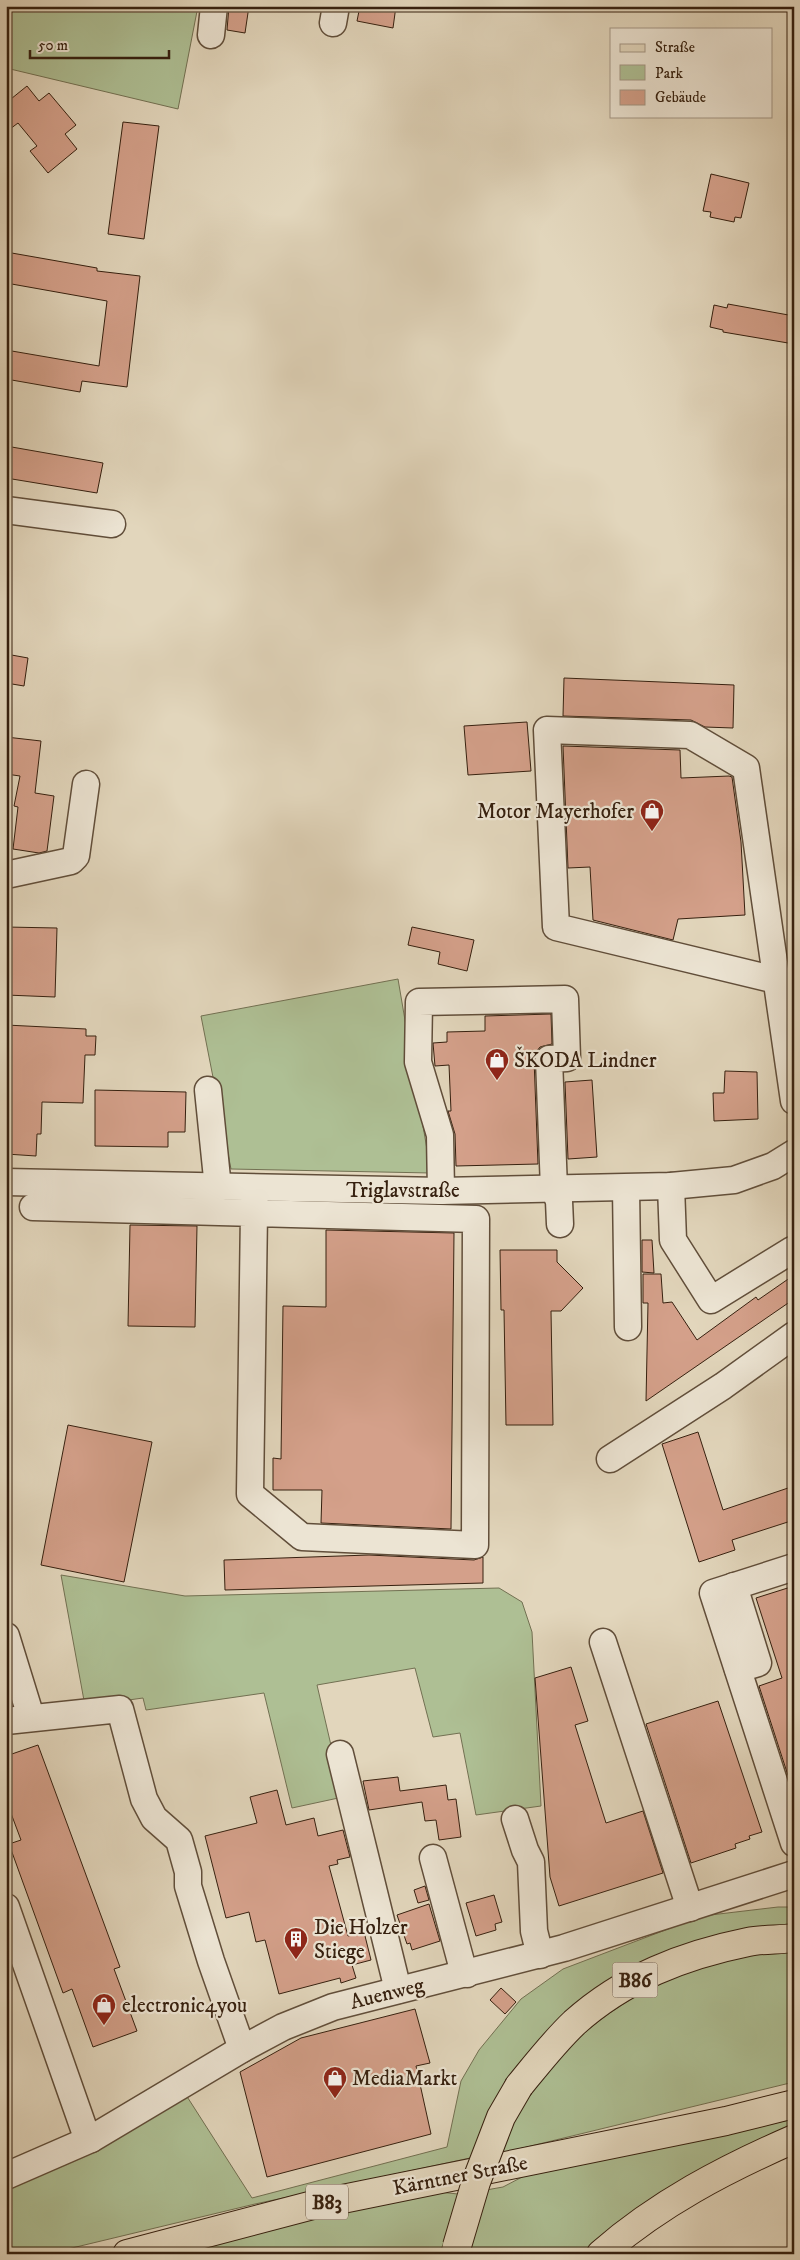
<svg xmlns="http://www.w3.org/2000/svg" width="800" height="2260" viewBox="0 0 800 2260" font-family="'IM FELL DW Pica',serif">
<style>
.green{fill:#aebf94;stroke:#727052}
.building{fill:#d4a08a;stroke:#36200f}
.lines{fill:none;stroke-linecap:round;stroke-linejoin:round}
.minor-casing{stroke:#614e3a;stroke-width:29}
.major-casing{stroke:#36200f;stroke-width:30}
.minor{stroke:#ece4d3;stroke-width:26}
.major{stroke:#e2d6bc;stroke-width:28}
.major-bridge-casing{stroke:#36200f;stroke-width:30;stroke-linecap:butt}
.major-bridge{stroke:#e2d6bc;stroke-width:28}
.labels{text-anchor:middle;stroke-width:4.5;stroke-linejoin:round;paint-order:stroke}
.shield{fill:#ece4d3;stroke:#6d5b4a;stroke-width:1}
.shield-label{font-size:20px;font-weight:bold;fill:#36200f}
.poi-label{font-size:21px;fill:#36200f;stroke:#ece4d3;text-anchor:start}
.street-label{font-size:21px;fill:#36200f;stroke:#ece4d3}
</style>
<rect width="100%" height="100%" fill="#e2d6bc"/>
<filter id="stains"><feTurbulence type="fractalNoise" baseFrequency=".004" numOctaves="4"/><feColorMatrix values="0 0 0 0 .2 0 0 0 0 .09 0 0 0 0 .02 0 0 0 .5 -.17"/></filter>
<radialGradient id="worn" r=".72"><stop offset=".6" stop-color="#630" stop-opacity="0"/><stop offset="1" stop-color="#630" stop-opacity=".3"/></radialGradient>
<g class="green">
<polygon points="6,6 198,6 178,109 6,68"/>
<polygon points="398,979 431,1173 231,1169 201,1016"/>
<polygon points="61,1575 185,1596 499,1588 522,1602 532,1632 541,1806 476,1815 460,1733 433,1737 415,1668 317,1685 343,1797 292,1808 264,1693 146,1710 143,1698 85,1706"/>
<polygon points="778,1907 794,1907 794,1926 628,1969 591,1992 551,2027 521,2061 497,2097 470,2158 255,2204 47,2254 6,2254 6,2190 82,2155 186,2095 252,2198 447,2147 461,2081 479,2050 521,1999 563,1969 702,1916"/>
<path d="M794,1952V2082L498,2154C511,2127 524,2098 543,2075C594,2013 669,1968 748,1955C763,1953 779,1953 794,1952Z"/>
<polygon points="794,2119 794,2128 592,2246 584,2254 469,2254 486,2190 503,2187 524,2176"/>
<polygon points="439,2192 458,2194 440,2254 168,2254 230,2237"/>
</g>
<g class="building">
<polygon points="229,6 249,6 245,33 227,30"/>
<polygon points="360,6 396,6 393,28 357,21"/>
<polygon points="27,86 39,101 49,93 76,125 65,134 77,149 48,173 30,151 37,146 18,123 6,132 6,103"/>
<polygon points="123,122 159,126 144,239 108,234"/>
<polygon points="711,174 749,183 741,218 735,217 734,222 710,217 711,212 703,211"/>
<polygon points="6,252 97,268 97,271 140,276 127,387 82,381 80,392 6,379 6,350 99,366 107,301 6,283"/>
<polygon points="728,304 794,316 794,344 723,332 723,330 710,327 714,305 727,308"/>
<polygon points="6,446 103,463 97,493 6,478"/>
<polygon points="6,654 28,658 24,686 6,683"/>
<polygon points="564,678 734,685 733,728 705,727 691,720 563,716"/>
<polygon points="527,722 531,771 468,775 464,726"/>
<polygon points="6,737 41,741 35,793 54,796 47,851 39,853 13,849 18,807 14,806 20,776 6,774"/>
<polygon points="563,746 680,750 681,778 729,776 732,777 741,842 745,915 678,919 673,940 593,920 590,867 568,868"/>
<polygon points="6,927 57,928 55,997 6,995"/>
<polygon points="412,927 474,940 467,971 438,964 440,952 408,945"/>
<polygon points="551,1014 552,1044 540,1047 536,1052 534,1059 538,1164 456,1166 455,1134 448,1111 451,1111 449,1065 435,1066 433,1043 447,1042 447,1032 485,1031 485,1016"/>
<polygon points="6,1025 86,1029 86,1036 96,1036 95,1055 85,1055 83,1103 42,1102 41,1134 37,1134 36,1156 6,1154"/>
<polygon points="725,1071 757,1072 758,1119 714,1121 713,1093 724,1093"/>
<polygon points="592,1080 597,1157 568,1159 565,1082"/>
<polygon points="95,1090 186,1092 185,1132 168,1132 168,1147 95,1146"/>
<polygon points="130,1225 197,1226 195,1327 128,1326"/>
<polygon points="326,1230 454,1233 451,1529 321,1523 322,1490 273,1490 273,1458 281,1459 283,1306 326,1307"/>
<polygon points="642,1240 652,1240 654,1273 642,1272"/>
<polygon points="500,1250 557,1250 557,1262 583,1288 561,1311 551,1311 553,1425 506,1425 504,1310 501,1310"/>
<polygon points="643,1274 661,1274 663,1303 672,1302 697,1340 756,1297 758,1300 794,1275 794,1299 646,1401 648,1303 643,1303"/>
<polygon points="68,1425 152,1442 124,1582 41,1565"/>
<polygon points="698,1432 723,1510 794,1486 794,1520 732,1540 735,1550 699,1562 662,1444"/>
<polygon points="369,1555 474,1560 483,1557 483,1583 225,1590 224,1560"/>
<polygon points="794,1586 794,1794 759,1686 782,1678 756,1598"/>
<polygon points="571,1667 588,1721 575,1725 606,1823 643,1811 663,1873 559,1906 550,1877 535,1678"/>
<polygon points="718,1701 762,1832 749,1836 750,1839 735,1844 736,1848 691,1863 646,1724"/>
<polygon points="38,1745 120,1967 114,1969 137,2031 93,2047 72,1989 63,1993 9,1844 21,1840 6,1800 6,1756"/>
<polygon points="398,1777 400,1791 446,1785 448,1800 456,1799 461,1837 439,1840 436,1820 425,1821 422,1802 369,1810 363,1781"/>
<polygon points="277,1790 286,1825 314,1818 318,1836 343,1830 350,1857 337,1860 338,1864 329,1866 348,1936 364,1932 371,1960 352,1965 356,1978 341,1983 340,1978 279,1994 265,1940 256,1942 249,1912 226,1918 205,1836 257,1823 250,1797"/>
<polygon points="425,1886 429,1900 418,1903 414,1890"/>
<polygon points="494,1895 502,1922 495,1924 496,1930 476,1936 466,1903"/>
<polygon points="429,1904 440,1941 412,1950 410,1943 407,1944 397,1915"/>
<polygon points="501,1988 516,2002 505,2014 490,2000"/>
<polygon points="415,2009 430,2063 416,2066 431,2134 267,2177 240,2072 301,2038"/>
</g>
<g class="lines">
<g class="minor-casing">
<g id="minor">
<polyline points="333,23 336,6"/>
<polyline points="211,35 214,6"/>
<polyline points="6,510 112,524"/>
<polyline points="6,875 71,861 76,856 86,784"/>
<polyline points="776,980 556,927 547,730 690,735 746,768 794,1101"/>
<polyline points="208,1090 218,1188"/>
<polyline points="6,1182 441,1191 671,1186 734,1180 773,1166 794,1153"/>
<polyline points="671,1186 673,1240 711,1300 792,1250"/>
<polyline points="626,1188 628,1327"/>
<polyline points="441,1191 440,1135 418,1062 419,1002 565,999 567,1058 549,1059 554,1189 559,1201 560,1224"/>
<polyline points="33,1207 476,1219 475,1545 302,1537 250,1494 254,1212 255,1188"/>
<polyline points="610,1459 723,1386 794,1335"/>
<polyline points="794,1567 713,1593 794,1843"/>
<polyline points="734,1586 758,1663 738,1669"/>
<polyline points="6,1636 31,1717"/>
<polyline points="603,1642 690,1908"/>
<polyline points="6,1721 120,1709 144,1799 154,1818 179,1840 188,1872 188,1886 211,1961 242,2049"/>
<polyline points="340,1754 398,1990"/>
<polyline points="515,1819 525,1850 531,1862 534,1931 540,1955"/>
<polyline points="433,1858 461,1962 467,1974"/>
<polyline points="6,1907 84,2129 91,2139"/>
<polyline points="6,2176 91,2139 242,2049 283,2027 333,2007 564,1948 794,1874"/>
</g>
</g>
<g class="major-casing">
<g id="major">
<path d="M519,2086C537,2064 554,2042 574,2023C624,1978 684,1955 748,1942C763,1939 779,1940 794,1938"/>
<polyline points="127,2254 313,2205 726,2121 794,2104"/>
<path d="M601,2254C658,2204 725,2169 794,2139"/>
</g>
</g>
<use href="#minor" class="minor"/>
<use href="#major" class="major"/>
<g class="major-bridge-casing">
<polyline id="major-bridge" points="457,2246 476,2182 501,2117 519,2086"/>
</g>
<use href="#major-bridge" class="major-bridge"/>
</g>
<defs>
<g id="shop-pin" transform="scale(1.25)"><path d="M0 17L-7.5 6A9.5 9.5 0 1 1 7.5 6Z" fill="#8f2418" stroke="#ece4d3"/><path d="M-5-2.5h2.3a2.7 3.5 0 0 1 5.4 0H5L5.5 6h-11ZM-1.5-2.5h3a1.5 2.3 0 0 0-3 0Z" fill="#fff"/></g>
<g id="building-pin" transform="scale(1.25)"><path d="M0 17L-7.5 6A9.5 9.5 0 1 1 7.5 6Z" fill="#8f2418" stroke="#ece4d3"/><path d="M-4-6H4V6H1V3H-1V6H-4ZM-2.5-4.3h1.7v1.8h-1.7ZM.8-4.3h1.7v1.8H.8ZM-2.5-1h1.7V.8h-1.7ZM.8-1h1.7V.8H.8Z" fill="#fff"/></g>
</defs>
<g fill-rule="evenodd">
<use href="#shop-pin" x="652" y="811"/>
<use href="#shop-pin" x="497" y="1060"/>
<use href="#building-pin" x="296" y="1939"/>
<use href="#shop-pin" x="104" y="2005"/>
<use href="#shop-pin" x="335" y="2078"/>
</g>
<g class="labels">
<g class="shield">
<rect x="612.5" y="1962.5" width="45" height="35" rx="4"/>
<rect x="306" y="2184.5" width="42" height="35" rx="4"/>
</g>
<g class="shield-label">
<text x="635" y="1987">B86</text>
<text x="327" y="2209">B83</text>
</g>
<g class="poi-label">
<text x="634" y="818" text-anchor="end">Motor Mayerhofer</text>
<text x="514" y="1067">ŠKODA Lindner</text>
<text x="314" y="1934">Die Holzer<tspan x="314" dy="24">Stiege</tspan></text>
<text x="122" y="2012">electronic4you</text>
<text x="352" y="2085">MediaMarkt</text>
</g>
<g class="street-label">
<text x="403" y="1197">Triglavstraße</text>
<text transform="translate(387 1993) rotate(-14)" y="7">Auenweg</text>
<text transform="translate(460 2175) rotate(-11)" y="7">Kärntner Straße</text>
</g>
</g>
<rect width="800" height="2260" fill="none" stroke="#e2d6bc" stroke-width="25"/>
<rect x="8" y="8" width="785" height="2245" fill="none" stroke="#36200f" stroke-width="2.5"/>
<rect x="12" y="12" width="775" height="2235" fill="none" stroke="#36200f"/>
<rect x="610" y="28" width="162" height="90" fill="#ece4d3" stroke="#a39685"/>
<rect x="620" y="44" width="25" height="8" fill="#e2d6bc" stroke="#a39685"/>
<text x="655" y="52" font-size="15" fill="#36200f">Straße</text>
<rect x="620" y="65" width="25" height="15" fill="#aebf94" stroke="#a39685"/>
<text x="655" y="78" font-size="15" fill="#36200f">Park</text>
<rect x="620" y="90" width="25" height="15" fill="#d4a08a" stroke="#a39685"/>
<text x="655" y="102" font-size="15" fill="#36200f">Gebäude</text>
<path d="M30 50v8h139v-8" fill="none" stroke="#36200f" stroke-width="2.5"/>
<text x="38" y="50" font-size="15" fill="#36200f" stroke="#ece4d3" stroke-width="4" paint-order="stroke">50 m</text>
<rect width="100%" height="100%" filter="url(#stains)"/>
<rect width="100%" height="100%" fill="url(#worn)"/>
</svg>
